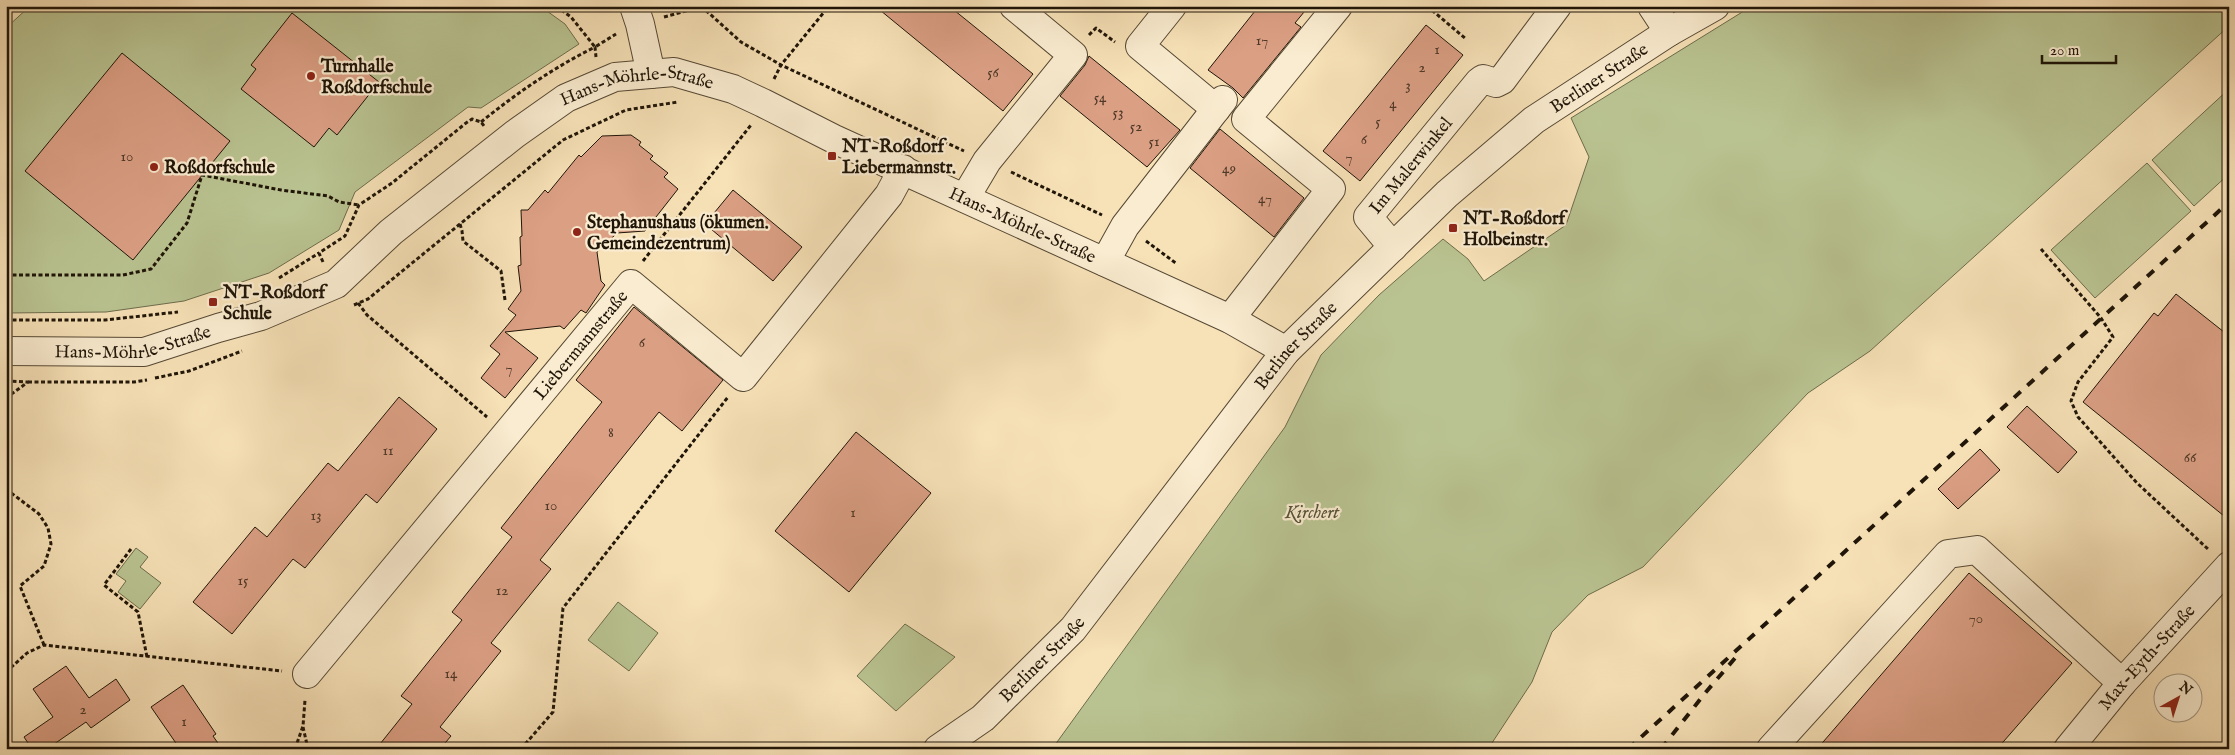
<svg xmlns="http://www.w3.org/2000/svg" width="2235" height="755" viewBox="0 0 2235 755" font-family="'IM FELL English',serif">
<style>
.green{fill:#b9c391;stroke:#6c6c4c}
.building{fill:#db9f84;stroke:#1f1508}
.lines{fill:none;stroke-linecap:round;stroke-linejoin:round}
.minor-casing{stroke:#554834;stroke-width:30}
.path{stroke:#1f1508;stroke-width:3;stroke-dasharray:4 2.5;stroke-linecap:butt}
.minor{stroke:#faecd0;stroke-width:28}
.rail{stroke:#1f1508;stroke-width:4;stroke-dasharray:9 9;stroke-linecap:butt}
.poi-dot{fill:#8f2418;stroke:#faecd0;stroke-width:2}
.labels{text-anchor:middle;stroke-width:4.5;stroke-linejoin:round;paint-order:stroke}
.number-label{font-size:15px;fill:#4e3827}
.poi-label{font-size:18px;font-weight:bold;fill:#1f1508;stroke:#faecd0;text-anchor:start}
.street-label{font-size:18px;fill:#1f1508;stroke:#faecd0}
.park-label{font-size:18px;font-style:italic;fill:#555238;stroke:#faecd0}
</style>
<rect width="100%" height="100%" fill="#f7e1b7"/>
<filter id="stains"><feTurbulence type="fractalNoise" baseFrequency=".004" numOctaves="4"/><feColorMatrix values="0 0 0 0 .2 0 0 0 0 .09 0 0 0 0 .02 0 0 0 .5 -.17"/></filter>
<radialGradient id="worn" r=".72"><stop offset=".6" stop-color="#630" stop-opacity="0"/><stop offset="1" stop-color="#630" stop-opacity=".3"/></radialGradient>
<g class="green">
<polygon points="30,6 540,6 565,24 579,44 481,108 468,107 355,192 339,230 269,273 184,301 106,312 6,313 6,28"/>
<polygon points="1752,6 2229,6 2229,26 1870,351 1808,393 1643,567 1588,595 1552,632 1532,682 1488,749 1052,749 1285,427 1321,355 1379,295 1443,239 1468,259 1484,281 1566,225 1589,157 1571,118"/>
<polygon points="2229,89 2229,174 2194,206 2152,160"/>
<polygon points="2147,163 2191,211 2095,298 2051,250"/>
<polygon points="136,548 148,557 140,567 161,583 140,609 118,592 126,581 116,574"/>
<polygon points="618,602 658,633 629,671 588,640"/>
<polygon points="905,624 955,657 896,711 857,676"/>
</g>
<g class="building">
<polygon points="875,6 949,6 1033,74 1003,111"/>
<polygon points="1259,6 1309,6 1295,23 1301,27 1243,98 1233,88 1208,70"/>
<polygon points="292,13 379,82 337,135 329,128 314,147 241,89 256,69 251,65"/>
<polygon points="1426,25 1463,55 1360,181 1323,151"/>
<polygon points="122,53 230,141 133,260 25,171"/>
<polygon points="1089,56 1180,130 1147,167 1060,96 1085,65"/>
<polygon points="1220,129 1304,198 1274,237 1190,168"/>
<polygon points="631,135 641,142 639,145 653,156 650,159 668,173 664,177 678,189 645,231 617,233 597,252 601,281 605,285 586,313 581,310 564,329 560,326 505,332 538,358 505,398 481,378 500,354 490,346 516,315 508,309 521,291 518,266 521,265 520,237 522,236 521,210 528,210 545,190 548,193 579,155 581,157 602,136"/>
<polygon points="733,190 802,247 773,281 705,224"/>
<polygon points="2176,294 2229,336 2229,520 2083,402 2154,313 2158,316"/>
<polygon points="634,307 723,380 682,431 659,412 540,560 551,569 491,643 501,651 440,727 451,736 440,749 376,749 412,704 401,696 462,620 452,612 512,537 501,528 602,402 576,380"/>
<polygon points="399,397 437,429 377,503 366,494 305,568 293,559 232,634 193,602 255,527 267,537 328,463 338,471"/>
<polygon points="2027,406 2077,452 2058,473 2007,427"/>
<polygon points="856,432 931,493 849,592 775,531"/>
<polygon points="1980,449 2000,470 1958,509 1938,489"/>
<polygon points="1969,573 2072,663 1997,749 1817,749"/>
<polygon points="66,666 89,698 116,679 130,700 91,728 86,722 47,749 32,749 24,737 53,717 33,689"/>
<polygon points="183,685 216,734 213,736 222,749 180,749 151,707"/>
</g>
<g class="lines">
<g class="minor-casing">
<g id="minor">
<polyline points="634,6 640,24 651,74"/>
<polyline points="1172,6 1140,46 1216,109"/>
<polyline points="1652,6 1669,32"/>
<polyline points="965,198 987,161 1073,55 1014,6"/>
<path id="s1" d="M1393,247L1368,217L1479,82L1483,79L1496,83L1502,80L1557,6"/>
<polyline points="1105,262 1125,226 1223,100"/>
<polyline points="1230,319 1331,189 1246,119 1338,6"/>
<path id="s2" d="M6,351L144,352L218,328L261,316L336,284L391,232L515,134L566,98L615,77L674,72L733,89L763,103L834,139L1230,319L1286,351"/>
<path id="s3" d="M307,674L631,284L743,377L889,195L903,169"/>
<path id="s4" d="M938,749L983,718L1073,629L1286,351L1447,194L1534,120L1669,32L1715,6"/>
<polyline points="1771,749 1948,554 1977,550 2122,683"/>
<path id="s5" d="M2068,749L2122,683L2229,566"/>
</g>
</g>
<g class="path">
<polyline points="556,6 571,17 595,47 616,34"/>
<polyline points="701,6 741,42 781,65 964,151"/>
<polyline points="1427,6 1466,39"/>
<polyline points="6,14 16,6"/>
<polyline points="664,17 701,7"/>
<polyline points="1089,35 1096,28 1115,42"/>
<polyline points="774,79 781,65 829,6"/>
<path d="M481,122C517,93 553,68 595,47L596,57"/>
<polyline points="1011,172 1102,215"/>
<polyline points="460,224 462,231 463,241 501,271 505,300"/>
<polyline points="1146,241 1177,264"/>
<polyline points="2041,249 2101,318 2113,337 2078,382 2071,401 2078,417 2137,483 2209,550"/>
<polyline points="643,261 751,125"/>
<polyline points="323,262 319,253 345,236 359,205 392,183 466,123 472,119 481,122 484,126"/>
<polyline points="6,275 123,275 151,269 187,223 202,175 281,190 328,196 339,202 359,205"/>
<polyline points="279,278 319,253"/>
<polyline points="358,303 367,315 487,417"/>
<polyline points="354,305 368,299 563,140 626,110 678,102"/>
<polyline points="6,320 105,320 178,312"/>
<polyline points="155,378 189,371 242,351"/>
<polyline points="6,381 28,382 6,398"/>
<polyline points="28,382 134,382 147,380"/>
<polyline points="6,489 39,514 48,528 51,544 44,566 20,586 44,645"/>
<polyline points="131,549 104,585 138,612 147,657"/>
<polyline points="6,672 27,653 44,645 282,671"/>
<polyline points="303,727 308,749"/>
<polyline points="295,749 303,726 305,700"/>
<polyline points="521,749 553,712 563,608 728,397"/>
</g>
<use href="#minor" class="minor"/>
<g class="rail">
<polyline points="1628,749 2229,202"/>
<polyline points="1661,749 1706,692 1736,657"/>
</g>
</g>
<g class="poi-dot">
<circle cx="311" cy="76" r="5"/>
<rect x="827" y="151" width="10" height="10" rx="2.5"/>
<circle cx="154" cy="167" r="5"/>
<rect x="1448" y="223" width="10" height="10" rx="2.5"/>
<circle cx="577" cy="232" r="5"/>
<rect x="208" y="297" width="10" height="10" rx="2.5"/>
</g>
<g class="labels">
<g class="number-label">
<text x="1262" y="45">17</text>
<text x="1437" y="54">1</text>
<text x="1422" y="72">2</text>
<text x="993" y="77">56</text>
<text x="1408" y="90">3</text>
<text x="1100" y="102">54</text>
<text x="1393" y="108">4</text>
<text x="1118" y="117">53</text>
<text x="1378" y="126">5</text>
<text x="1136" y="131">52</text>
<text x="1364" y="144">6</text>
<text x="1154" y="146">51</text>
<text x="127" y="161">10</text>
<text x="1349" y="162">7</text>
<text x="1229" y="173">49</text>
<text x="1265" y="203">47</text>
<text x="642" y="347">6</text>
<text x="509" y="373">7</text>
<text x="611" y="437">8</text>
<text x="388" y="455">11</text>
<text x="2190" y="462">66</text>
<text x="551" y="510">10</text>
<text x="853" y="517">1</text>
<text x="316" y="520">13</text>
<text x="243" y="585">15</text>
<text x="502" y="595">12</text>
<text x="1976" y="623">70</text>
<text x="451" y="678">14</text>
<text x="83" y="714">2</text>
<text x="184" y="726">1</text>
</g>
<g class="poi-label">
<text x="321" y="72">Turnhalle<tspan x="321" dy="21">Roßdorfschule</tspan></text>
<text x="842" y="152">NT-Roßdorf<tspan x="842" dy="21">Liebermannstr.</tspan></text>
<text x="164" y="173">Roßdorfschule</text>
<text x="1463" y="224">NT-Roßdorf<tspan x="1463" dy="21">Holbeinstr.</tspan></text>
<text x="587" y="228">Stephanushaus (ökumen.<tspan x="587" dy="21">Gemeindezentrum)</tspan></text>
<text x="223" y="298">NT-Roßdorf<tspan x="223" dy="21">Schule</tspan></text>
</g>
<g class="street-label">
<text dy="6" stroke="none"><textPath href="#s4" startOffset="948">Berliner Straße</textPath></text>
<text dy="6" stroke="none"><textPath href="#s2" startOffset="712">Hans-Möhrle-Straße</textPath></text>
<text dy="6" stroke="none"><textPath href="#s1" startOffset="106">Im Malerwinkel</textPath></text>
<text dy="6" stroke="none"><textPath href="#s2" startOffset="1132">Hans-Möhrle-Straße</textPath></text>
<text dy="6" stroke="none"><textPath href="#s2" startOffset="128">Hans-Möhrle-Straße</textPath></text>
<text dy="6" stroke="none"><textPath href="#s3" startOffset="428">Liebermannstraße</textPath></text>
<text dy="6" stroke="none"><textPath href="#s4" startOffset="542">Berliner Straße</textPath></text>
<text dy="6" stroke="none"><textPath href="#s5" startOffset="121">Max-Eyth-Straße</textPath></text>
<text dy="6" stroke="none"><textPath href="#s4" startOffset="138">Berliner Straße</textPath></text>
</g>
<g class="park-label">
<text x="1312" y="518">Kirchert</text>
</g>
</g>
<rect width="2235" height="755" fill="none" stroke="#f7e1b7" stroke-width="25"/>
<rect x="8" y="8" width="2220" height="740" fill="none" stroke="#1f1508" stroke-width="2.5"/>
<rect x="12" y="12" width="2210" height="730" fill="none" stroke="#1f1508"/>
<g transform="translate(2178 698) rotate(39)"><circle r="24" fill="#faecd0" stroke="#a29680"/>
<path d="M0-4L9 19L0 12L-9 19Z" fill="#8f2418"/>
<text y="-8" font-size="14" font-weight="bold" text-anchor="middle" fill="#1f1508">N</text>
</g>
<path d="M2042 55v8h74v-8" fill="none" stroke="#1f1508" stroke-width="2.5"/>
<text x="2050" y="55" font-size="15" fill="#1f1508" stroke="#faecd0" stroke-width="4" paint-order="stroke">20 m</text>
<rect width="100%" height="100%" filter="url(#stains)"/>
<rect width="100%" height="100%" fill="url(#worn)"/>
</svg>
